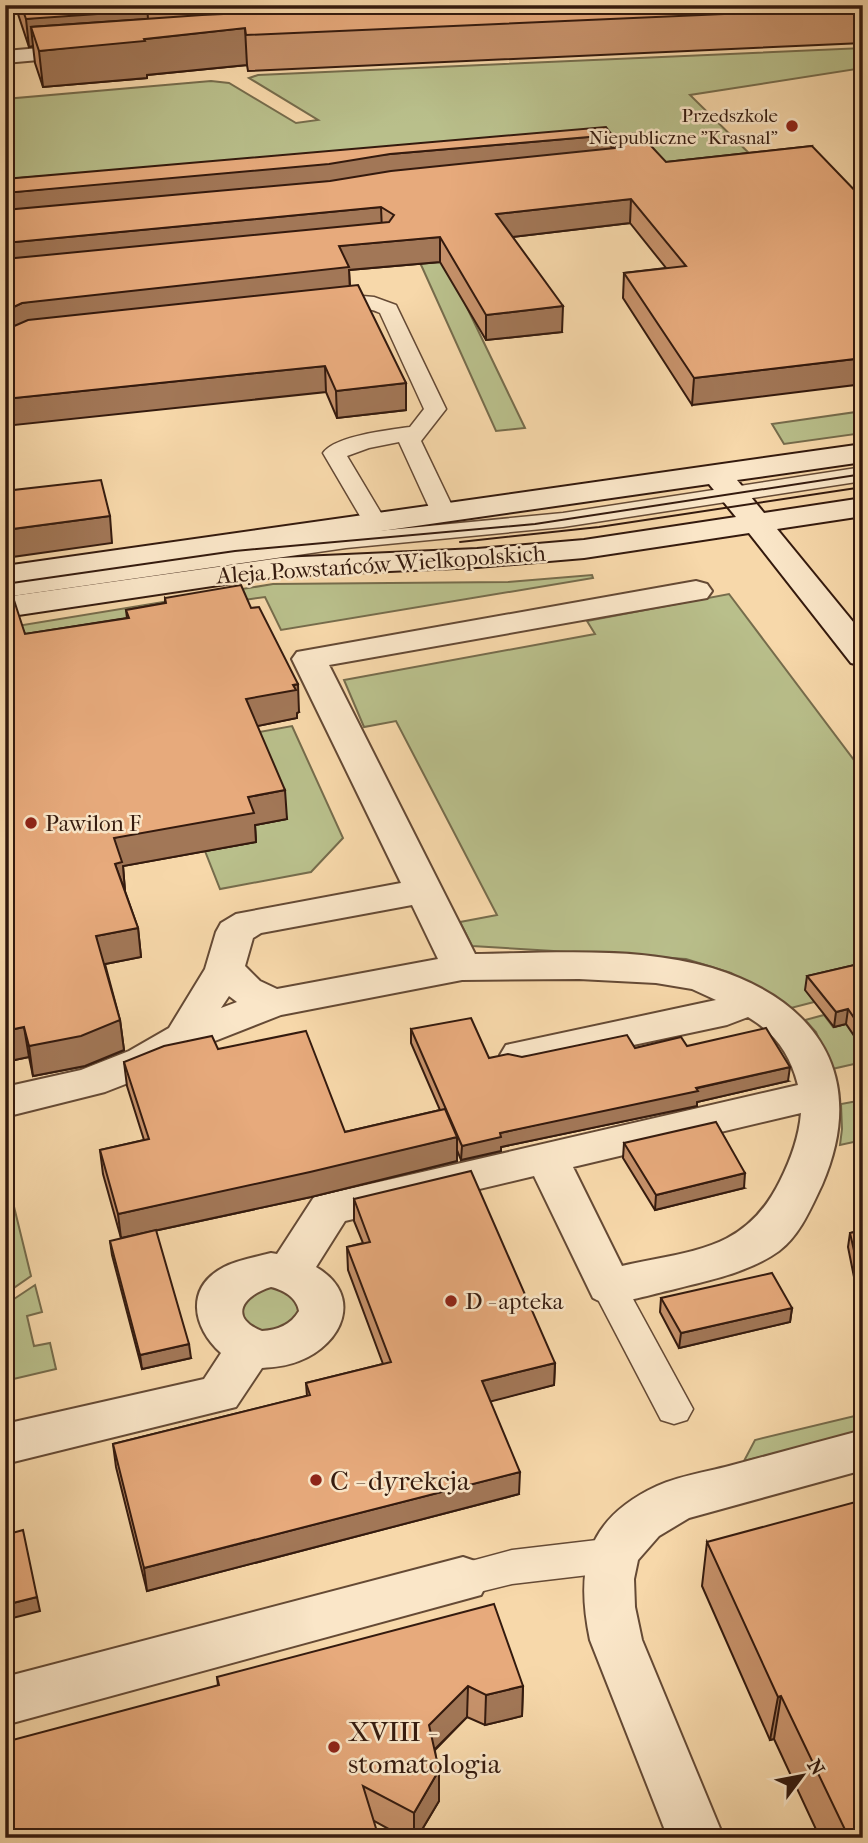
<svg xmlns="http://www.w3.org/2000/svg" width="868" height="1843" viewBox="0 0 868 1843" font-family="'IM FELL French Canon',serif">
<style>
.green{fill:#b9bf8b;stroke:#766c4c;stroke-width:2}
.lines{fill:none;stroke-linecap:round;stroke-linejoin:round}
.lane-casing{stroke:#654a35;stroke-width:3}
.street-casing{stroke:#654a35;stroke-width:4}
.secondary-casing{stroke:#341a0e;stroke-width:4}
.lane{fill:#fae6c8;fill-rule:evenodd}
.street{fill:#fae6c8;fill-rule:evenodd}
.secondary{fill:#fae6c8;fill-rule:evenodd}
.tram{stroke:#341a0e;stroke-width:2}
.wall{fill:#c7926b;stroke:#341a0e;stroke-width:2}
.shaded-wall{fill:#a27757;stroke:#341a0e;stroke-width:2}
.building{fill:#e7aa7c;stroke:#341a0e;stroke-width:2}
.poi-dot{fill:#8f2418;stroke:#fae6c8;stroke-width:2.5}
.labels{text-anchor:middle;stroke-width:5;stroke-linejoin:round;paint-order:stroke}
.far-poi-label{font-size:19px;fill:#341a0e;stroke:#fae6c8;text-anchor:end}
.street-label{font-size:23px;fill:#341a0e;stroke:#fae6c8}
.poi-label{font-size:23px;fill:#341a0e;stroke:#fae6c8;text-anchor:start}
.near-poi-label{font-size:28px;fill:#341a0e;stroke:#fae6c8;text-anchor:start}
</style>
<rect width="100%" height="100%" fill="#f7d8aa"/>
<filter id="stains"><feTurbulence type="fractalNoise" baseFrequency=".00286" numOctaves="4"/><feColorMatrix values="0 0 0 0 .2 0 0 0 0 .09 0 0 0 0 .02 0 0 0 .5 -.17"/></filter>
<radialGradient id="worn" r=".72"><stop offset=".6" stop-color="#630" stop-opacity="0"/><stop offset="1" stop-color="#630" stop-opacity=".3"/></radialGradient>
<g class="green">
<polygon points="863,48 863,68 690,95 763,167 395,170 460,293 525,428 496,431 422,267 374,171 5,204 5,99 211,81 229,83 296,123 318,120 249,78 258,75"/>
<polygon points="863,411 863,433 784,444 772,424"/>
<polygon points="592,575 593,578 281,630 265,597 190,608 27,658 17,626 273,584 508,582"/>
<polygon points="729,594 863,772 863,977 814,1002 791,1008 731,973 686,959 472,946 460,922 497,915 396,721 364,727 344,680 595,634 587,621"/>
<polygon points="292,726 343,838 311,872 220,889 205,851 255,842 250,826 286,819 216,740"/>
<polygon points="824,1015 833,1027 863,1020 863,1062 832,1069 816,1032 805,1020"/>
<polygon points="863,1100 863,1140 840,1145 842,1129 841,1104"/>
<polygon points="5,1170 31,1276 5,1294"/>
<polygon points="287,1281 304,1312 284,1337 243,1327 240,1295"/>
<polygon points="35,1285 42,1312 27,1316 34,1346 50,1343 56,1369 5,1381 5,1305"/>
<polygon points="863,1414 863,1431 744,1461 755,1440"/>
</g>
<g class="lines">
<g class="lane-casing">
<g id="lane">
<path d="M351,295L374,297L396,305L446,409L421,441L456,514L452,519H436L432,514L399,442L369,448L347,456L387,523L383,528H367L323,453C334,436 389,430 410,427L424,409L380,313C360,303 340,313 319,307L316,303L319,299Z"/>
<polygon points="863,467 863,481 563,527 346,548 5,597 5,583 346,534 563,513"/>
<polygon points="609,1273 621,1277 693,1409 687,1420 674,1424 661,1420 591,1286 597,1277"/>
<polygon points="614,1538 628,1543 634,1555 628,1567 614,1572 512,1584 463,1596 449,1591 443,1579 449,1567 512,1550"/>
</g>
</g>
<g class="street-casing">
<g id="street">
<polygon points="87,44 95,45 98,50 95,55 5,63 5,51"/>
<path d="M696,581L707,584L712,591L707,598L329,665L475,954C550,953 639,946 712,968C819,1001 868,1078 822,1185C811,1208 800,1235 779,1251C750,1272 710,1280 675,1289C660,1292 621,1304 608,1303C603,1303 597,1300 593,1298L534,1176L345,1221L316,1267C364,1295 343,1344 299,1361C287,1366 275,1367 262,1368L236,1407L5,1464V1424L204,1379L221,1353C193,1328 184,1288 224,1267C238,1260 256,1257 271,1253L277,1254L314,1197L798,1085C790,1054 775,1033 748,1017L727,1025L521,1069L506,1065L500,1055L506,1045L716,1000L692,989L656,983L579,979L462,980L281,1015L197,1048L159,1071L105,1092L5,1117V1087L81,1070L129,1051L169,1028L205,969L216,932L221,923L236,914L401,883L292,659L297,652ZM412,905L438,959L277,989L260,981L245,966L253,938L261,933ZM229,996L237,1002L221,1008ZM801,1113C799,1137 791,1159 780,1181C745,1252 692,1250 622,1266L573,1167ZM271,1287C284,1290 297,1298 299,1311C291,1325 277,1330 262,1331C227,1317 244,1295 271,1287Z"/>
<path d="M863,1430V1470L689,1518L659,1536L638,1560L634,1579L635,1607L642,1640L724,1838H668L590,1640C575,1568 586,1519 657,1486C679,1476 706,1472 729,1466C774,1454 818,1442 863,1430Z"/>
<polygon points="463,1557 481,1563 489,1579 481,1595 5,1725 5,1677"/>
</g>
</g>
<g class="secondary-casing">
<polygon id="secondary" points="863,444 863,462 737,480 764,513 863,498 863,516 777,529 863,634 863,666 851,663 749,533 584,558 477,567 280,576 5,617 5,597 280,558 477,549 584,540 736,517 709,484 5,585 5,566"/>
</g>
<use href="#lane" class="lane"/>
<use href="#street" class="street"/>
<use href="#secondary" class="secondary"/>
<g class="tram">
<polyline points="460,542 599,527 863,487"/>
<polyline points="5,584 235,551 535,524 863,474"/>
</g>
</g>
<g class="wall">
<polygon points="15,5 863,5 863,43 248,71 247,65 147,75 147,78 43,87 35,63 33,46 29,47"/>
<polygon points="612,135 612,148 613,148 614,136 666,162 812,146 692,405 623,298 624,273 666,268 630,223 512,237 562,332 486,340 440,262 349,270 350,286 406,383 406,410 337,418 326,392 5,179"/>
<polygon points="5,591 25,634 127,618 126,610 165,603 165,598 299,712 297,713 297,718 257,726 287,819 255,825 256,842 123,866 125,891 138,928 141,957 105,964 120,1020 124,1050 85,1066 33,1076 29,1057 5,1062"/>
<polygon points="863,963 863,1049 846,1024 834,1027 805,990 807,976"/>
<polygon points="411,1029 489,1058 522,1057 635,1048 687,1046 788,1081 697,1102 697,1106 501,1147 501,1151 461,1160 457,1150 457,1161 311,1197 121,1238 103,1174 100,1150 144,1140 127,1086 124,1062 218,1049 345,1132 440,1110 411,1043"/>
<polygon points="624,1143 744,1188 655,1210 623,1158"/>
<polygon points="354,1199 555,1363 554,1385 490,1401 519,1494 147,1591 116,1467 113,1444 307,1396 306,1383 383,1364 348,1270 347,1247 363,1243 354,1221"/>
<polygon points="863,1230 863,1281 855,1282 848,1247 850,1233"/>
<polygon points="110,1241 191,1358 142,1369 112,1255"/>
<polygon points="661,1298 792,1308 790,1322 679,1348 660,1312"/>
<polygon points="707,1542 863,1838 820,1838 774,1739 770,1740 702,1586"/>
<polygon points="217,1677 523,1686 522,1716 485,1725 467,1717 435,1750 439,1801 417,1838 405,1838 374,1821 218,1685"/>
</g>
<g class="shaded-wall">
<polygon points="137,5 147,5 148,19 31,27 33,46 29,47 26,19"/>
<polygon points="245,28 247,65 147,75 147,78 43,87 39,51"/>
<polygon points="612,135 611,159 5,217 5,193 390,154"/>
<polygon points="631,199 630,223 495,239 496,214"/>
<polygon points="381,207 382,231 5,268 5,243"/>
<polygon points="440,237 440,262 349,270 350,292 5,339 5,311 22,303 339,246"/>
<polygon points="563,306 562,332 486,340 486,315"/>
<polygon points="863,358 863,384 692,405 694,378"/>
<polygon points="325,366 326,392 5,426 5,399"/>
<polygon points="406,383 406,410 337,418 336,391"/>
<polygon points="110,516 112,543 5,558 5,530"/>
<polygon points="298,684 299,712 297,713 297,718 248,728 246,699"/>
<polygon points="285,790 287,819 255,825 256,842 123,866 125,891 115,864 114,838 248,797"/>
<polygon points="138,928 141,957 100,965 96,936"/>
<polygon points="848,1009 846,1024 834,1027 836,1012"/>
<polygon points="120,1020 124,1050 85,1066 33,1076 29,1046"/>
<polygon points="24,1027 29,1057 5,1062 5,1031"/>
<polygon points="790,1067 788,1081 697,1102 697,1106 501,1147 501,1151 461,1160 462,1146 500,1133"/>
<polygon points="457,1137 457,1161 311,1197 121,1238 118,1214"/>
<polygon points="745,1173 744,1188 655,1210 656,1195"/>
<polygon points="863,1267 863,1281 855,1282 858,1268"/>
<polygon points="792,1308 790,1322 679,1348 681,1333"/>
<polygon points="189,1344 191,1358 142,1369 140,1355"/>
<polygon points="555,1363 554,1385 481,1404 482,1381"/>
<polygon points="520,1472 519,1494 147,1591 144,1568"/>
<polygon points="37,1597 40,1611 5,1620 5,1605"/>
<polygon points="468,1686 467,1717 429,1755 429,1725"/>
<polygon points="523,1686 522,1716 485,1725 486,1695"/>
<polygon points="781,1696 774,1739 770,1740 778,1697"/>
<polygon points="439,1770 439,1801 417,1838 414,1838 414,1813"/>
</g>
<g class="building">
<polygon points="21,5 138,5 140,11 26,19"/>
<polygon points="160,5 246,5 161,9"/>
<polygon points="418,5 863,5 863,8 246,35 245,28 144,39 145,41 39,51 31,27 202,15"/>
<polygon points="606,127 612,135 390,154 329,164 5,193 5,179"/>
<polygon points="639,133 666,162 812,146 863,199 863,358 694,378 624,273 686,266 631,199 496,214 563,306 486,315 440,237 339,246 349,267 22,303 5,311 5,259 389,222 394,215 381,207 5,243 5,210 330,181 391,171 615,148 621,141 614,136"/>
<polygon points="358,285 406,383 336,391 325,366 5,399 5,330 28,320"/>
<polygon points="101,480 110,516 5,530 5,491"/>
<polygon points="241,585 251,608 259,607 298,684 293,685 296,690 246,699 285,790 248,797 254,813 114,838 122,862 115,864 138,928 96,936 120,1020 81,1036 29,1046 24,1027 5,1031 5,591 11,591 25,634 129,618 126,610 166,603 165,598"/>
<polygon points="863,963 863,1031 848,1009 836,1012 807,976"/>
<polygon points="471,1018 489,1058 508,1054 522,1057 627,1035 635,1048 681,1037 687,1046 766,1028 790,1067 696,1088 698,1091 500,1133 501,1137 462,1146 411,1029"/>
<polygon points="306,1031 345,1132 445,1109 457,1137 310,1172 118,1214 100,1150 149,1139 124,1062 164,1046 212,1036 218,1049"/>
<polygon points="716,1122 745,1173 656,1195 624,1143"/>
<polygon points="471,1171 555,1363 482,1381 520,1472 144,1568 113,1444 310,1395 306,1383 391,1362 347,1247 370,1242 354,1199"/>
<polygon points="156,1230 189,1344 140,1355 110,1241"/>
<polygon points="863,1230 863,1267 858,1268 850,1233"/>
<polygon points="772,1273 792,1308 681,1333 661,1298"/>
<polygon points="863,1500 863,1838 849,1838 781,1696 778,1697 707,1542"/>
<polygon points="23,1530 37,1597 5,1605 5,1535"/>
<polygon points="494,1604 523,1686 486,1695 468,1686 429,1725 439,1770 414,1813 363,1786 379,1838 5,1838 5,1742 219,1685 217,1677"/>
</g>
<g class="poi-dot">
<circle cx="792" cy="126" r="7"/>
<circle cx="31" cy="823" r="7"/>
<circle cx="451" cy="1301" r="7"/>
<circle cx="316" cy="1480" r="7"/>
<circle cx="334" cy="1747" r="7"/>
</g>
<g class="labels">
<g class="far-poi-label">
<text x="778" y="122">Przedszkole<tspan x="778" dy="22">Niepubliczne "Krasnal"</tspan></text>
</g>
<g class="street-label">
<text transform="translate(381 564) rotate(-4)" y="8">Aleja Powstańców Wielkopolskich</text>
</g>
<g class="poi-label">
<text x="45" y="831">Pawilon F</text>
<text x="465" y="1309">D - apteka</text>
</g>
<g class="near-poi-label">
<text x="330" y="1490">C - dyrekcja</text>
<text x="348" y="1741">XVIII -<tspan x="348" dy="32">stomatologia</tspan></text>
</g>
</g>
<rect width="868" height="1843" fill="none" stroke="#f7d8aa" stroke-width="28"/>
<rect x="7" y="7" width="854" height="1829" fill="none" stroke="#341a0e" stroke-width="3.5"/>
<rect x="14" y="14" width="840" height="1815" fill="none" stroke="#341a0e" stroke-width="2"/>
<g transform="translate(802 1776) rotate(58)" stroke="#fae6c8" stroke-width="5" paint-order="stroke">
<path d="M0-5L12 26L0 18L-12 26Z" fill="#341a0e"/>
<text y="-10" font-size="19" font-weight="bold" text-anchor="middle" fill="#341a0e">N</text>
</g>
<rect width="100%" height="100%" filter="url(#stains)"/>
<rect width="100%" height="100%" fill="url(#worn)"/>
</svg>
